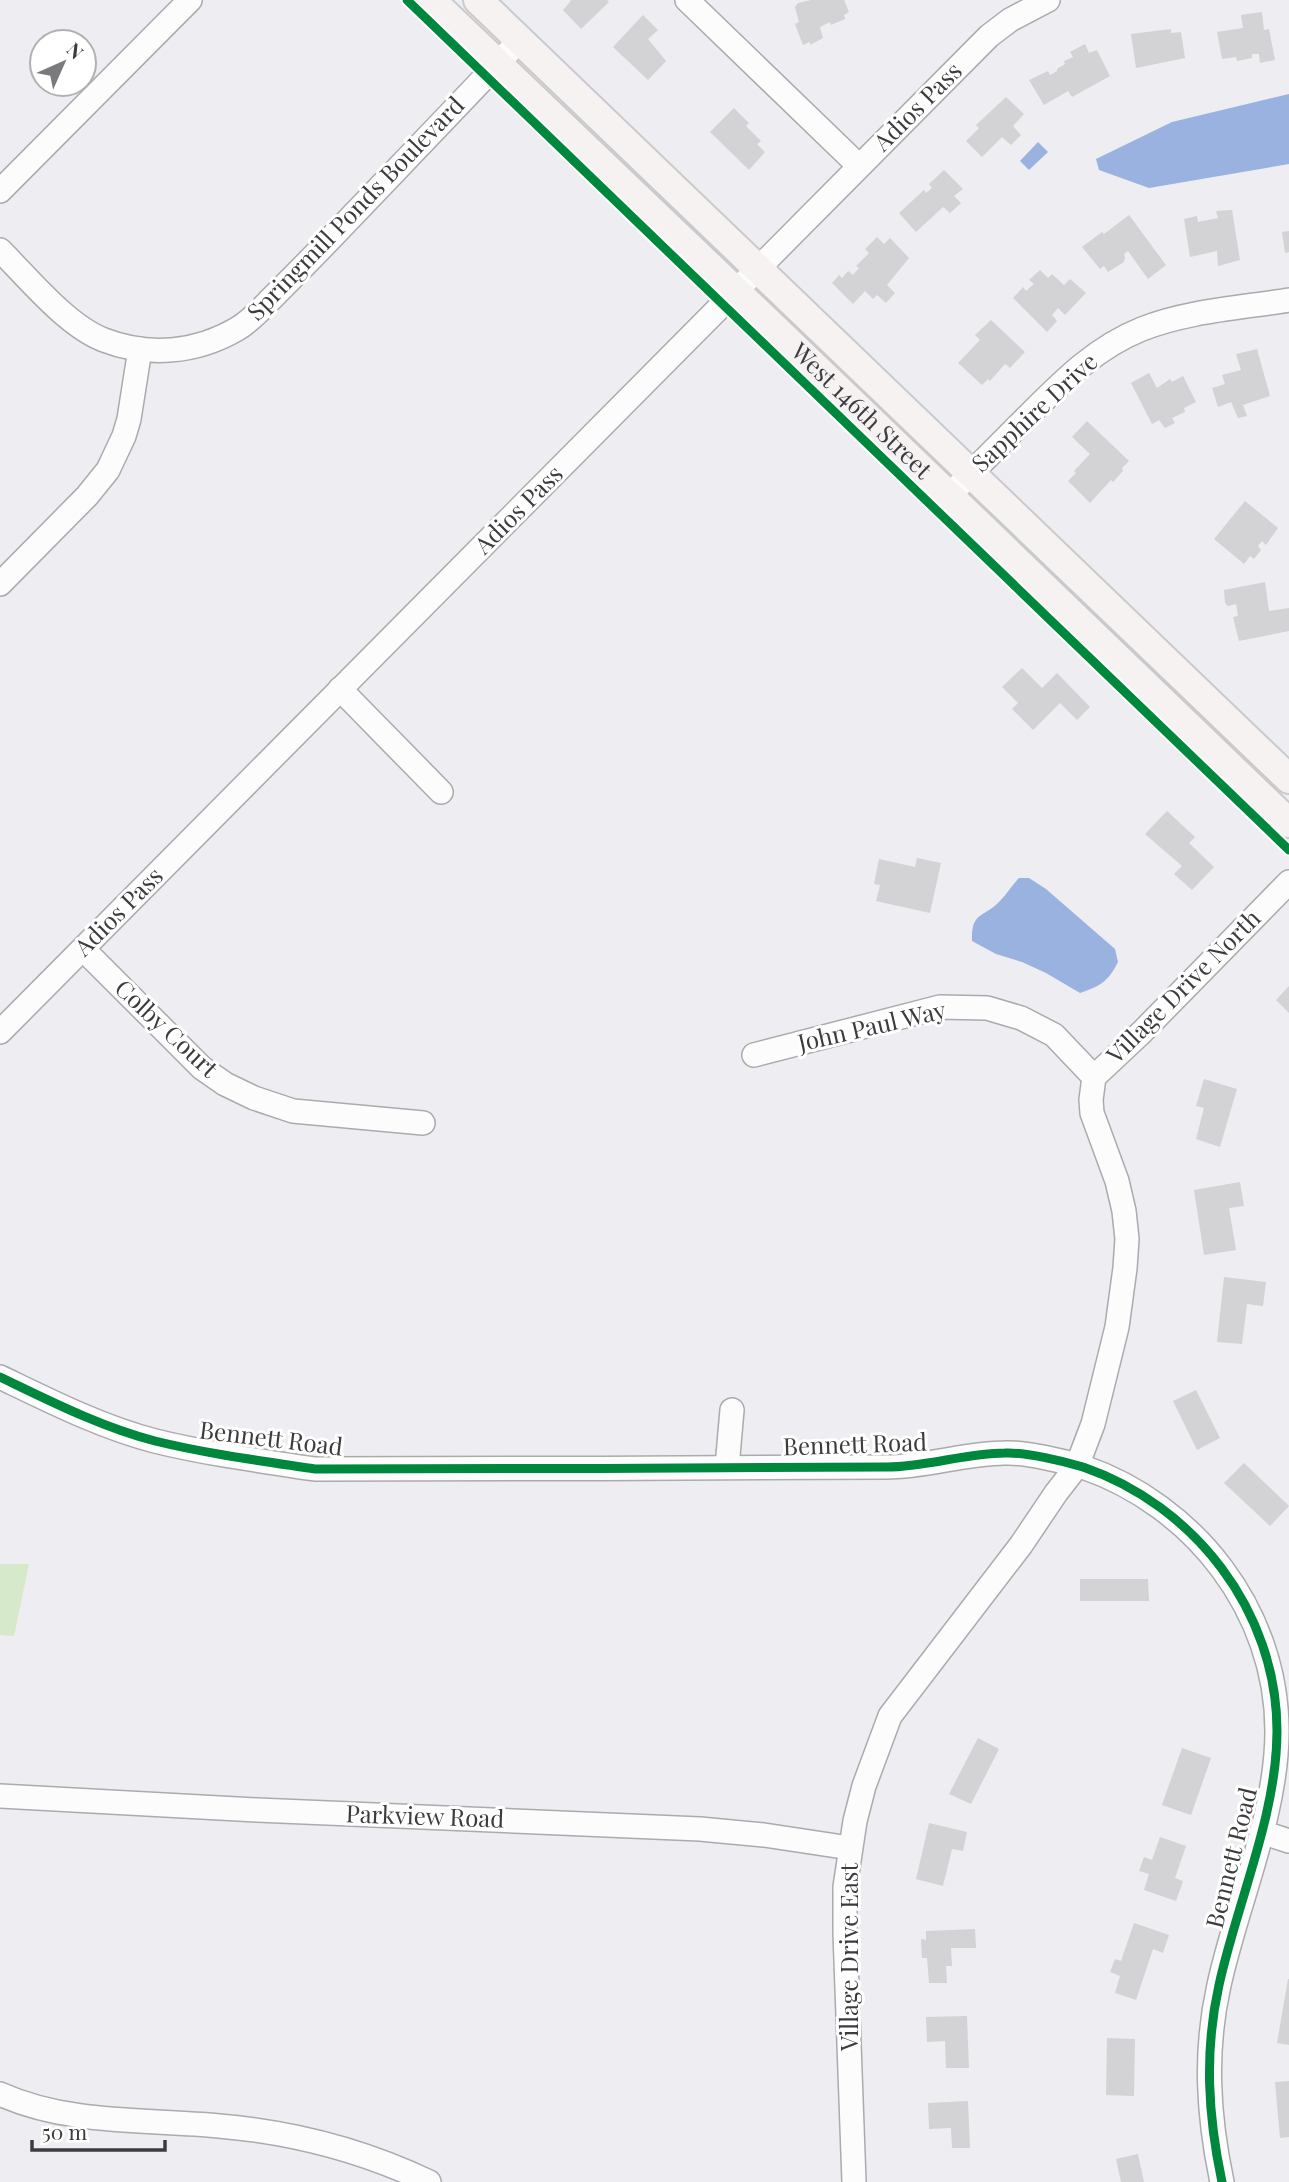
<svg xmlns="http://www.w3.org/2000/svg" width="1289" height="2182" viewBox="0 0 1289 2182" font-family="'Playfair Display',serif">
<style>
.green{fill:#d7e9cb}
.water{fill:#9ab2e0}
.building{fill:#d3d3d6}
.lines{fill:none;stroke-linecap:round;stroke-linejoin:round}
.minor-casing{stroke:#ababae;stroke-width:26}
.major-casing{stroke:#cacacc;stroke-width:32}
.minor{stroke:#fcfcfd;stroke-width:23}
.major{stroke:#f6f2f2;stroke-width:28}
.cycleway-casing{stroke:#fff;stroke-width:13}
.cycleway{stroke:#00873e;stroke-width:9}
.labels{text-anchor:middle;stroke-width:6;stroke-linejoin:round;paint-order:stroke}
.street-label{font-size:24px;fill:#3c3c3f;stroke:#fff}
</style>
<rect width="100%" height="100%" fill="#ededf2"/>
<polygon class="green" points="0,1564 29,1564 14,1636 0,1635"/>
<g class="water">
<polygon points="1289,94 1289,164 1149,188 1099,170 1096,159 1172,122"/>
<polygon points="1038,142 1048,152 1029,170 1020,161"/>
<path d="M1019,878H1029L1046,889L1115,949L1118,962C1108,982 1100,986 1080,993L1046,973L1022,962L996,954L972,941C971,911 984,918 1000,901C1007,894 1012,885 1019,878Z"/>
</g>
<g class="building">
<polygon points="570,0 607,0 609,2 581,29 563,10 571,1"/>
<polygon points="811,0 844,0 849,12 844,15 845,19 831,25 830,22 820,27 823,38 810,45 810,42 803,45 795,24 799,22 795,7 798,3"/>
<polygon points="1262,12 1264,30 1269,29 1275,60 1260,63 1259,54 1252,54 1252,58 1237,61 1236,57 1222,59 1217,32 1243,28 1241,15"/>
<polygon points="643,15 658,30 648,39 666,61 648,80 613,47"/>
<polygon points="1171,29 1171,33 1181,32 1185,58 1136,68 1131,34"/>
<polygon points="1085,44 1089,53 1097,50 1110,76 1072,97 1068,91 1044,105 1029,80 1048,71 1050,75 1057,71 1057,69 1065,64 1064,61 1073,57 1070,52"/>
<polygon points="1006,97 1024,114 1013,126 1021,135 1011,145 1002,137 982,157 966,141 979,128 976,125"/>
<polygon points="734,108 749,123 746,126 761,141 757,144 765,152 749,170 710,132"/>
<polygon points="944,170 963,189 954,196 961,203 950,213 943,207 916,232 899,213 924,190 926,193 932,188 929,184"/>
<polygon points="1232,210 1240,260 1218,266 1217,251 1190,257 1184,219 1197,216 1198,222 1218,218 1216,211"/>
<polygon points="1129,215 1166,265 1148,279 1128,251 1124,254 1125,257 1124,262 1108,272 1104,266 1100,269 1082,247 1102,232 1104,234"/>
<polygon points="1289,231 1289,252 1285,253 1282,232"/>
<polygon points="877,237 884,244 890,238 909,258 887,285 895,293 886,303 877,295 873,299 865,291 853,304 832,283 839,275 842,278 848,271 853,275 859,268 856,266 869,253 865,249"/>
<polygon points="1040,270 1048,278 1052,274 1064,285 1070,279 1086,293 1065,315 1058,308 1052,315 1057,321 1047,332 1013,298 1023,287 1026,291 1034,284 1029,280"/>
<polygon points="991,320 1025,352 1010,368 1005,364 990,381 988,379 982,385 958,363 980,340 975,335"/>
<polygon points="1257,349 1270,396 1243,405 1247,416 1238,418 1231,402 1218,407 1212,388 1225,384 1222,375 1241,370 1236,354"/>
<polygon points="1149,373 1157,388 1170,379 1172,382 1183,376 1196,402 1184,408 1185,412 1172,418 1175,423 1165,428 1159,420 1152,424 1131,383"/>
<polygon points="1087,421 1129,461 1122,468 1123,471 1113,482 1111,480 1090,503 1068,481 1076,473 1074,471 1090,454 1072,437"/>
<polygon points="1245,501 1278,528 1266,545 1262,541 1258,546 1261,550 1254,559 1250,556 1244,564 1214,539"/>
<polygon points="1265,582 1269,611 1289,608 1289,631 1239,641 1233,617 1238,616 1236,604 1228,606 1225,603 1224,590"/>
<polygon points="1022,668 1042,688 1057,673 1090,707 1077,720 1060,703 1033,730 1012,709 1018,703 1002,687"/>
<polygon points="1167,811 1195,837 1189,843 1214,867 1192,890 1174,874 1182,866 1145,834"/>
<polygon points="917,858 941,863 930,913 876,901 880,885 874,884 879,859 915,867"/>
<polygon points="1289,986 1289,1013 1276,1000"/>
<polygon points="1204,1079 1237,1089 1220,1147 1196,1139 1204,1108 1196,1106"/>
<polygon points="1240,1182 1244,1206 1229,1208 1236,1250 1204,1255 1194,1190"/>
<polygon points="1224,1277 1266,1282 1263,1306 1247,1304 1242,1344 1217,1342"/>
<polygon points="1196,1390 1220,1438 1197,1450 1173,1401"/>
<polygon points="1244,1463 1289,1506 1270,1526 1224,1483"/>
<polygon points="1080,1579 1148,1579 1149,1601 1080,1601"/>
<polygon points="978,1738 999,1749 971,1804 949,1794"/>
<polygon points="1182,1748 1211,1758 1191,1815 1162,1805"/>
<polygon points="929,1823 967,1832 963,1851 952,1849 943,1886 916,1879"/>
<polygon points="1160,1837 1186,1846 1175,1878 1183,1881 1176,1901 1144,1890 1149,1874 1139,1871 1144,1857 1152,1860"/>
<polygon points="1134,1923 1169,1935 1163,1953 1153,1949 1136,2000 1115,1993 1120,1976 1110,1972 1115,1959 1121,1961"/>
<polygon points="975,1929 976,1948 951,1948 952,1966 946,1966 947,1983 929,1983 927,1958 922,1958 921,1939 926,1940 926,1931"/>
<polygon points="1288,1979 1289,1979 1289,2045 1277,2043"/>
<polygon points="967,2016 969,2068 946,2068 945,2041 927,2042 926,2017"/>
<polygon points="1107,2038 1135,2039 1134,2096 1106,2095"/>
<polygon points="1289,2081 1289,2137 1280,2138 1275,2082"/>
<polygon points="968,2101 970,2148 952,2148 951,2128 929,2129 928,2103"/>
<polygon points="1138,2154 1144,2182 1121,2182 1116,2159"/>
</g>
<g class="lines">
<g class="minor-casing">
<g id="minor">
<polyline points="687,0 859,166"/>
<polyline points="0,191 190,0"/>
<path d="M0,250C28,278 67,326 104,340C148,357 196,353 237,329C251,321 262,308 273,297C293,277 313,257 332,237C395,171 458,106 520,40"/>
<path d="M949,496C974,470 999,445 1024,420C1060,384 1094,348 1142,329C1188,311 1240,308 1289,300"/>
<polyline points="0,584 87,496 108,470 124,436 129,419 140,349"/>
<polyline points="340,689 441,792"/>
<polyline points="83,949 202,1068 225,1084 254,1098 293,1111 423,1123"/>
<polyline points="0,1032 989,36 1010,20 1048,0"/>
<polyline points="754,1055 940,1007 987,1008 1021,1018 1054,1035 1094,1077"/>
<path d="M0,1377C50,1401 101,1427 155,1441C208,1454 262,1461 315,1469C506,1468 696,1469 887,1467C926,1467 966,1453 1005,1453C1025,1452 1063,1461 1083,1467C1194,1505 1277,1611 1277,1731C1277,1815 1237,1903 1219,1985C1204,2052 1208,2116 1222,2182"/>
<polyline points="727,1467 732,1410"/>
<polyline points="0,1796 257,1810 700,1829 764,1835 850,1848"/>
<polyline points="1261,1832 1289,1841"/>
<path d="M0,2094C69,2125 146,2119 219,2126C291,2132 364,2151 429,2182"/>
<polyline points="854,2182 845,1933 845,1887 855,1821 864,1786 890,1716 1021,1545 1056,1493 1077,1466 1093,1424 1117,1327 1125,1268 1127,1239 1124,1211 1117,1181 1092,1113 1091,1100 1094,1077 1142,1032 1289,882"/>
</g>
</g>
<g class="major-casing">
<g id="major">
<path id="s1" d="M431,0L857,407L1289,823"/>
<polyline points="478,0 1289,779"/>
</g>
</g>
<use href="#minor" class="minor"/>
<use href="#major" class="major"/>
<g class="cycleway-casing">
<g id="cycleway">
<polyline points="407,0 1289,850"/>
<path d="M0,1377C50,1401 101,1427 155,1441C208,1454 262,1461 315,1469C506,1468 696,1469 887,1467C926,1467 966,1453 1005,1453C1025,1452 1063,1461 1083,1467C1194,1505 1277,1611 1277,1731C1277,1815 1237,1903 1219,1985C1204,2052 1208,2116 1222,2182"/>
</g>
</g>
<use href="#cycleway" class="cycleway"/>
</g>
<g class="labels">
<g class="street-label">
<text transform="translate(918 107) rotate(-45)" y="8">Adios Pass</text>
<text transform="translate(356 209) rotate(-46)" y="8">Springmill Ponds Boulevard</text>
<text dy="8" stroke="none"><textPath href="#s1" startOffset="595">West 146th Street</textPath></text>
<text transform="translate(1035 413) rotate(-43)" y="8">Sapphire Drive</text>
<text transform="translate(519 510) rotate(-45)" y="8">Adios Pass</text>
<text transform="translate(119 912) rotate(-45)" y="8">Adios Pass</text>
<text transform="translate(1184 987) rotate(-45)" y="8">Village Drive North</text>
<text transform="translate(872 1027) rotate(-13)" y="8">John Paul Way</text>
<text transform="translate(166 1029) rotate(43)" y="8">Colby Court</text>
<text transform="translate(271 1439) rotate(7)" y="8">Bennett Road</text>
<text transform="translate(855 1445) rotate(-2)" y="8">Bennett Road</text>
<text transform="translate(425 1817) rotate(2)" y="8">Parkview Road</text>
<text transform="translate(1232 1858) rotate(-76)" y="8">Bennett Road</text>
<text transform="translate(850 1957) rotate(-90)" y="8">Village Drive East</text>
</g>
</g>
<g transform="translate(63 63) rotate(45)"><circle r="33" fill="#ffffff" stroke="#b1b1b2" stroke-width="2"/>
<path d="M0-5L12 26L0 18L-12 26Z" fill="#7a7a7e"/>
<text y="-10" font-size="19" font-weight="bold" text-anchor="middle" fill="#3c3c3f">N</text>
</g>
<path d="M32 2140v10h133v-10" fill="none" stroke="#3c3c3f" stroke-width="3.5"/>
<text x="42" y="2140" font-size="21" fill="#3c3c3f" stroke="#ffffff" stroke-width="5" paint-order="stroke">50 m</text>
</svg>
